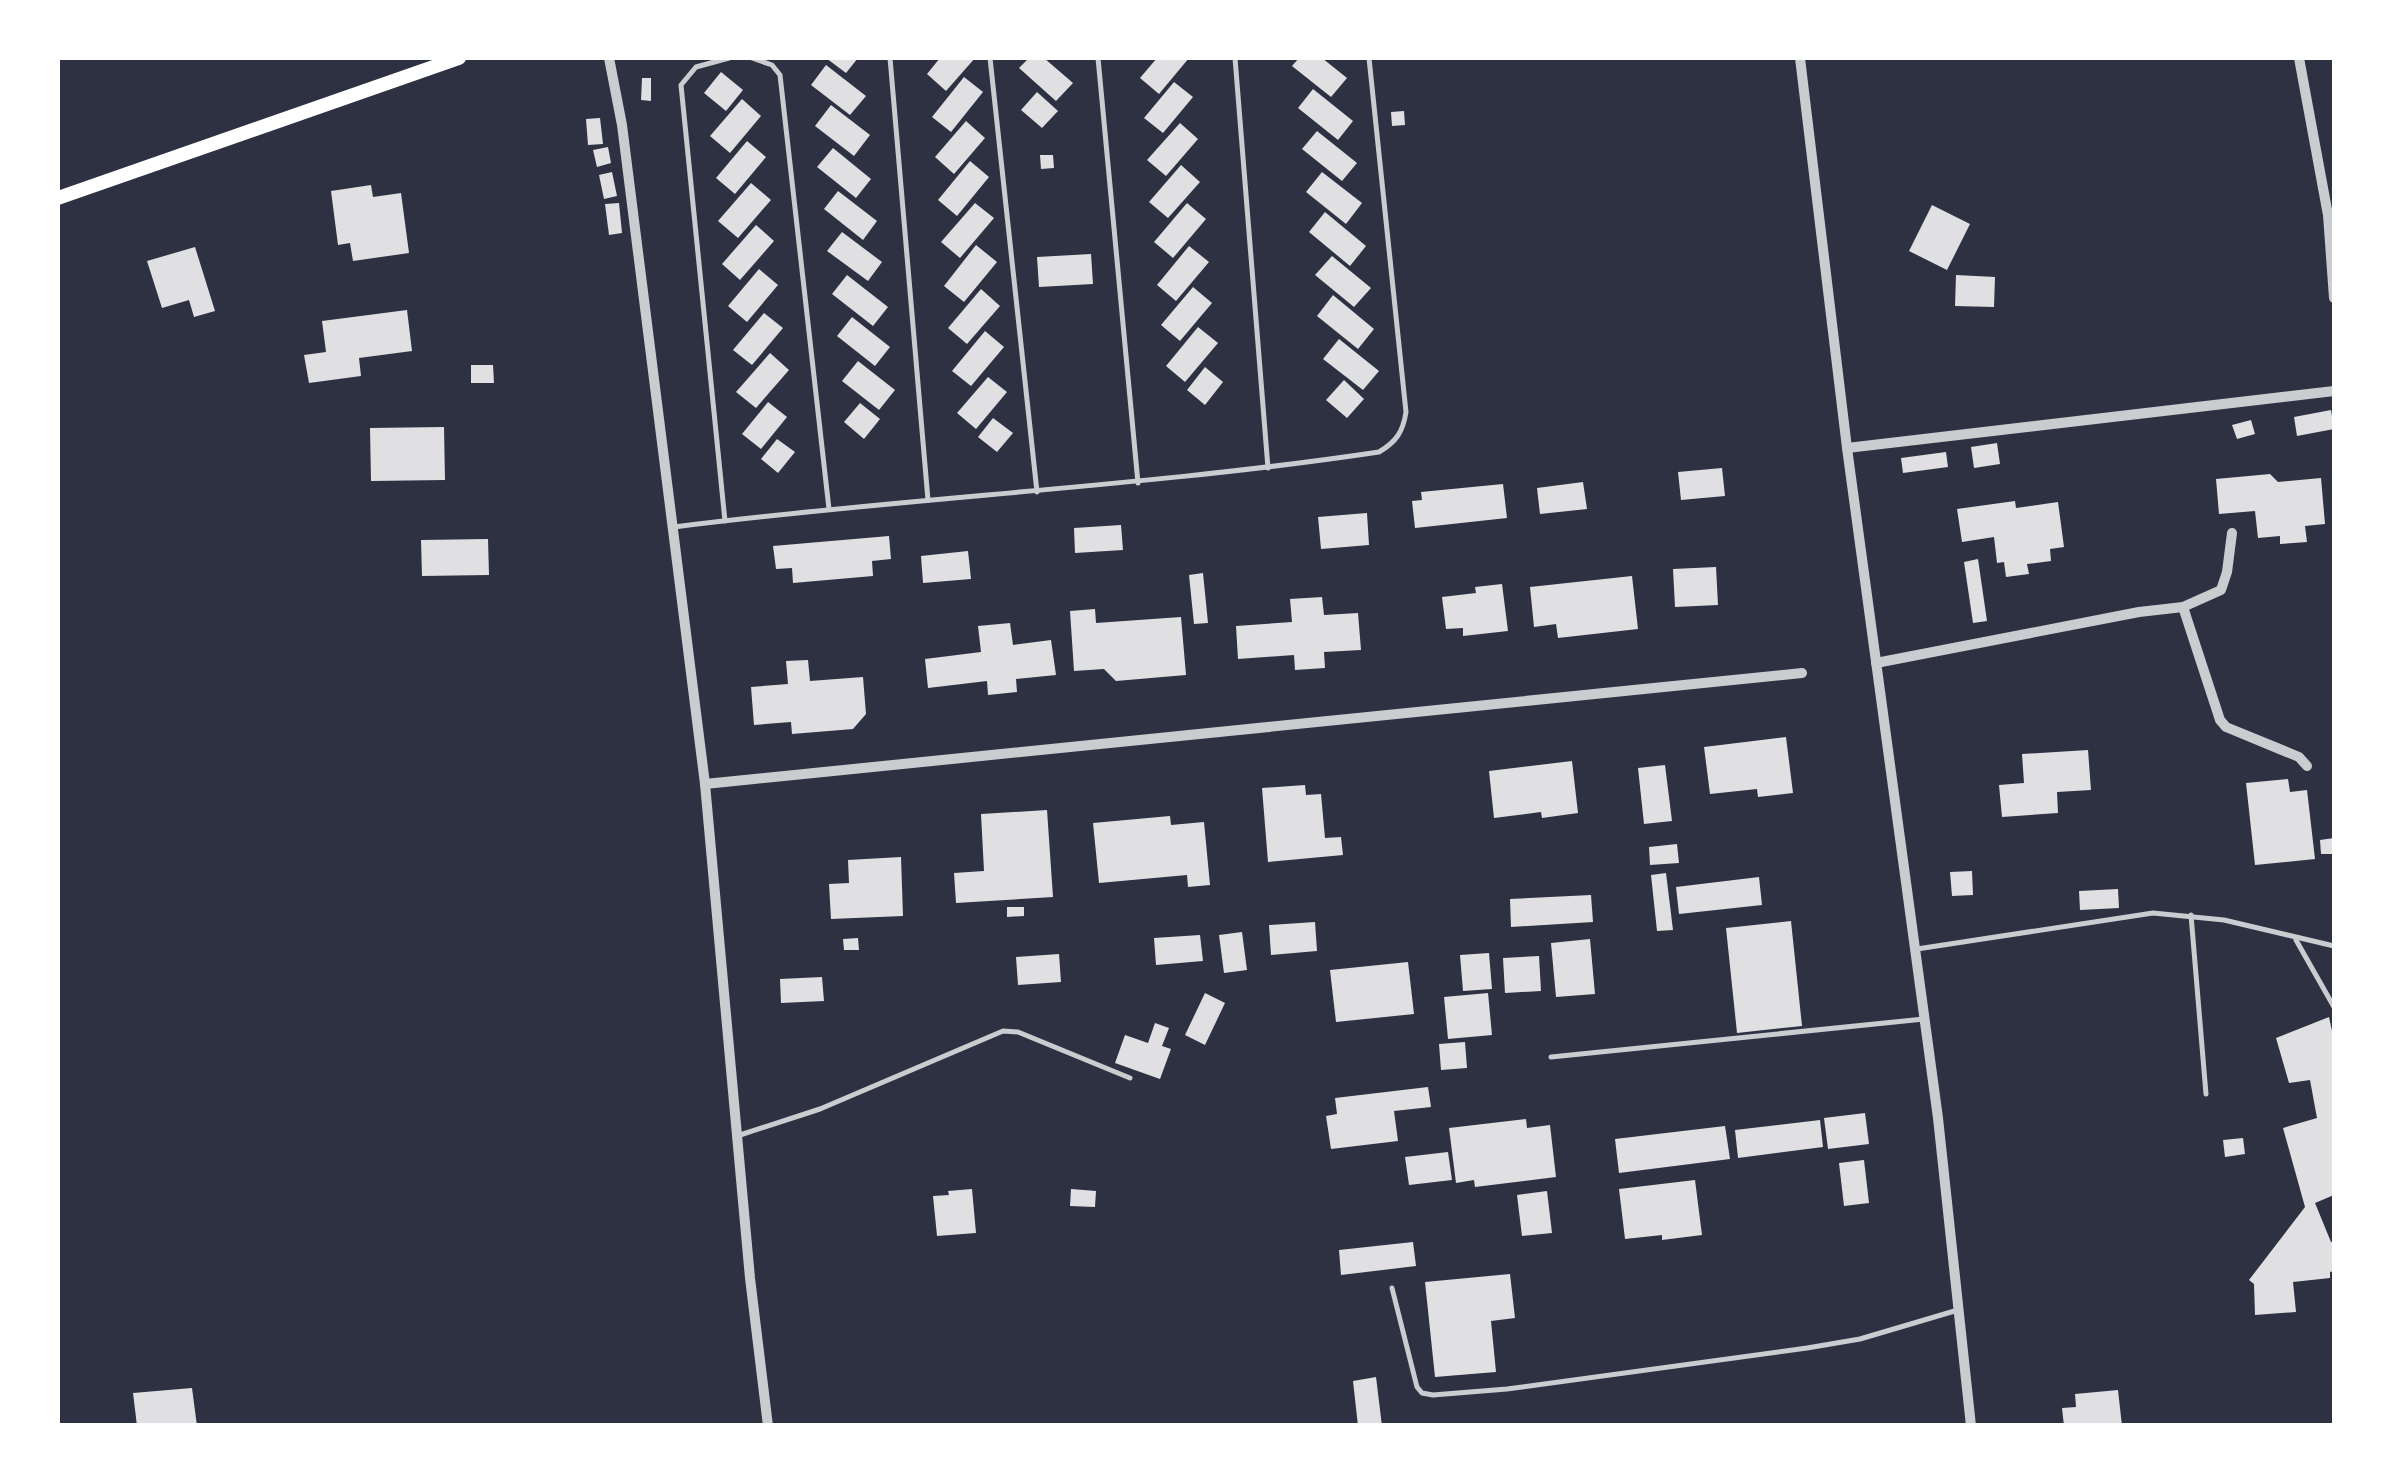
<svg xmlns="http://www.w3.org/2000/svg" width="2392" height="1483" viewBox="0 0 2392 1483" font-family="'DejaVu Sans',sans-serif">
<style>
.building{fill:#e0e0e3}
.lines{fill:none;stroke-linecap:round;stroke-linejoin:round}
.service{stroke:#caccd0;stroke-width:5}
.minor{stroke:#caccd0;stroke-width:10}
.secondary{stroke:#fff;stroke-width:14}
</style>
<rect width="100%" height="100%" fill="#2d3142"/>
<g class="building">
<polygon points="826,58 858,58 846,73"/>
<polygon points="940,58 975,58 946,91 927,74"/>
<polygon points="1029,58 1044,58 1073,83 1056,101 1019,68"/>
<polygon points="1157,58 1189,58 1159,94 1140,78"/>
<polygon points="1299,58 1322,58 1347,78 1331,97 1292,66"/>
<polygon points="826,65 866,96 850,115 811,85"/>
<polygon points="721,72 743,90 726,111 704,93"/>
<polygon points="964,77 983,92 951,132 932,117"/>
<polygon points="642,78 651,78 651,101 641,100"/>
<polygon points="1174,82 1193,97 1163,133 1144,118"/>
<polygon points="1313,89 1353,121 1338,140 1298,108"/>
<polygon points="1037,92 1058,111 1042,128 1021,110"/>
<polygon points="742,99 761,116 730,153 710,136"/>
<polygon points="831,105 870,135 854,156 815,126"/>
<polygon points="1404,111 1405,125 1392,126 1391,112"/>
<polygon points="600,118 603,144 588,145 586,119"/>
<polygon points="966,121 985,138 954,174 935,157"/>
<polygon points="1180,123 1198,139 1166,176 1147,160"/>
<polygon points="1317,131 1357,163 1342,181 1302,149"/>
<polygon points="747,141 766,157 735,194 716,178"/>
<polygon points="608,147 611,163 597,167 593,150"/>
<polygon points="833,148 871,179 856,198 817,167"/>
<polygon points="1040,155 1053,155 1054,168 1041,169"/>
<polygon points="970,161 989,177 957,216 938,200"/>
<polygon points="1181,165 1200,182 1168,218 1149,202"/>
<polygon points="612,172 617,196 604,199 599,175"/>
<polygon points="1322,172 1362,203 1346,224 1306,192"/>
<polygon points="751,183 771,200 738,238 718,221"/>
<polygon points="371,185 373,197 401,193 409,253 353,261 350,243 338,245 331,191"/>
<polygon points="838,191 877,221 863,240 824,209"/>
<polygon points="619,203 622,233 609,235 605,204"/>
<polygon points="975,203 994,218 960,258 941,242"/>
<polygon points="1187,203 1206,219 1173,258 1154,242"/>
<polygon points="1932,205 1970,224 1947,270 1909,251"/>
<polygon points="1325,212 1366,246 1350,266 1309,232"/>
<polygon points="756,225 774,241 740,280 722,264"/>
<polygon points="842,232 882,262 868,281 827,251"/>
<polygon points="976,245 997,262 964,302 944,286"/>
<polygon points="1189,246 1209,262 1176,301 1157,285"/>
<polygon points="195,247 215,311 194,317 189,300 162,308 147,261"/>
<polygon points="1091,254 1093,284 1039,287 1037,257"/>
<polygon points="1332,256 1371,288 1354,307 1315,275"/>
<polygon points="759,269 778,285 747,322 728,306"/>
<polygon points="847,275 888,307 873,326 832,294"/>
<polygon points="1956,275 1995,277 1994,307 1955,306"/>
<polygon points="1193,287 1212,303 1180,341 1161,325"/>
<polygon points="981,289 1000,306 967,344 948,328"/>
<polygon points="1333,295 1374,329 1358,349 1317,316"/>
<polygon points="407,310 412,351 359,358 361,376 309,383 304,355 326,352 322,321"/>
<polygon points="764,313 783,328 752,365 733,350"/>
<polygon points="852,317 890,347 875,366 837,336"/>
<polygon points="1198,327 1218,343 1185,382 1166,366"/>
<polygon points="985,331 1004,347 971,386 952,371"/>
<polygon points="1339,339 1379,371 1363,390 1323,359"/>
<polygon points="770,353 789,370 756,408 736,392"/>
<polygon points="858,361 895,390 879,410 842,381"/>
<polygon points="471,365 493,365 494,383 471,383"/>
<polygon points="1205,367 1223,382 1205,405 1187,390"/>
<polygon points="988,377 1007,392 976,429 957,413"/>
<polygon points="1344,380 1364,399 1347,418 1326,400"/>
<polygon points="768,402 787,417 761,449 742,434"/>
<polygon points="860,403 880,419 864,439 844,422"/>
<polygon points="2331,410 2334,429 2297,436 2294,417"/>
<polygon points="993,418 1013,433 997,452 978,437"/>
<polygon points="2251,420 2255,434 2237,439 2232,425"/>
<polygon points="444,427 445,480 371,481 370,428"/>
<polygon points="777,439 795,452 778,473 761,459"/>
<polygon points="1997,443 2000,464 1974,468 1971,447"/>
<polygon points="1946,452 1948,467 1903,473 1901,458"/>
<polygon points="1722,468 1725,496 1681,500 1678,472"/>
<polygon points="2270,474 2278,482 2321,478 2325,524 2305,526 2307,542 2280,544 2280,536 2258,538 2255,511 2219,514 2216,479"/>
<polygon points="1583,482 1587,509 1540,514 1537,488"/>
<polygon points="1503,484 1507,518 1415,528 1412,501 1422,500 1421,492"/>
<polygon points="2015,501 2016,508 2058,502 2064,547 2050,549 2051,561 2027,564 2029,574 2006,577 2004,562 1997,563 1994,537 1962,542 1957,509"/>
<polygon points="1367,513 1369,545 1321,549 1318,517"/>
<polygon points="1121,525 1123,550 1075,553 1074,528"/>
<polygon points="889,536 891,559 872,561 873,576 793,583 792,568 776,569 773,546"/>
<polygon points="488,539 489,575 422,576 421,540"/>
<polygon points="968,551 971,579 923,583 921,556"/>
<polygon points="1978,559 1987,621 1973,623 1964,562"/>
<polygon points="1716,567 1718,605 1675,607 1673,569"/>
<polygon points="1203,573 1208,623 1194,624 1189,575"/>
<polygon points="1632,576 1638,629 1558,638 1556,624 1534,627 1530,587"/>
<polygon points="1502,584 1508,631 1463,636 1463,628 1446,629 1442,597 1476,593 1475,587"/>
<polygon points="1322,597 1324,615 1358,613 1361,650 1324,652 1325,668 1295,670 1294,655 1238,659 1236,626 1292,622 1290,599"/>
<polygon points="1095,609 1096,623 1181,617 1186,675 1116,681 1104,669 1074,671 1070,611"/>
<polygon points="1010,623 1013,645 1051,640 1056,675 1016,679 1017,692 988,695 987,681 928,688 925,659 981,652 978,626"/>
<polygon points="808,660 810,681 863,677 866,714 853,729 792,734 791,722 754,725 751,687 788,684 786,661"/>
<polygon points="1786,737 1793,793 1758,797 1757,789 1710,794 1704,747"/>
<polygon points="2088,750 2091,790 2057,792 2058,813 2002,817 1999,785 2024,783 2022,754"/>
<polygon points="1572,761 1578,813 1542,818 1541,812 1494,818 1489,771"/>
<polygon points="1665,765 1672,821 1644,824 1638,768"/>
<polygon points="2288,779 2290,792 2307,790 2315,859 2255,865 2246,783"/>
<polygon points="1305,785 1306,795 1321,794 1325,838 1341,837 1343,855 1268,862 1262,788"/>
<polygon points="1047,810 1053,897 956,903 954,873 984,871 981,814"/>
<polygon points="1170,816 1171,825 1204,822 1210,885 1188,887 1187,875 1099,883 1093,823"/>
<polygon points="2334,838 2334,854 2321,854 2320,840"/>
<polygon points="1677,844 1679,863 1650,865 1649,847"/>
<polygon points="901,857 903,916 831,919 829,884 849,883 848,860"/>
<polygon points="1972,871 1973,895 1952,896 1950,872"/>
<polygon points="1666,873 1673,930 1657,931 1651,875"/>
<polygon points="1759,877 1762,905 1679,914 1676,887"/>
<polygon points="2118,889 2119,908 2080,910 2079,891"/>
<polygon points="1591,895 1593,922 1511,927 1510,899"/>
<polygon points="1007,907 1024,907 1024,916 1007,917"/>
<polygon points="1791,921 1802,1026 1737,1033 1726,928"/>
<polygon points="1315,922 1317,951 1271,955 1269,925"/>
<polygon points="1242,932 1247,970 1224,973 1219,935"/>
<polygon points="1200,935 1203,961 1156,965 1154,938"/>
<polygon points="858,938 859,950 844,950 843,939"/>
<polygon points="1590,939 1595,994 1556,997 1551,943"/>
<polygon points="1489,953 1492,989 1463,991 1460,955"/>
<polygon points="1059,954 1061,982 1018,985 1016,957"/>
<polygon points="1539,956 1541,991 1505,993 1503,958"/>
<polygon points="1408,962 1414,1014 1336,1022 1330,970"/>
<polygon points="822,977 824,1001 781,1003 780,979"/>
<polygon points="1205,993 1225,1003 1205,1045 1185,1035"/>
<polygon points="1488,993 1492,1035 1448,1039 1444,997"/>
<polygon points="2329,1017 2334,1040 2334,1195 2315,1203 2331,1242 2334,1242 2334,1271 2330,1272 2330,1278 2293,1282 2296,1312 2255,1315 2254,1284 2249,1280 2305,1207 2283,1128 2317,1118 2310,1080 2289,1083 2276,1038"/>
<polygon points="1155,1023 1169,1028 1162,1046 1171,1049 1160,1079 1115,1063 1125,1035 1148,1043"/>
<polygon points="1465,1042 1467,1068 1441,1070 1439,1044"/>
<polygon points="1428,1087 1431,1107 1394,1111 1398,1141 1331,1149 1326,1116 1337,1114 1335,1098"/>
<polygon points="1865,1113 1869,1144 1828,1149 1824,1118"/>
<polygon points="1526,1119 1527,1128 1550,1125 1556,1177 1475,1187 1474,1180 1456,1183 1449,1128"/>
<polygon points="1820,1120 1823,1147 1738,1158 1735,1130"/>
<polygon points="1725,1126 1730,1159 1619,1173 1615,1139"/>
<polygon points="2243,1138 2245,1154 2225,1157 2223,1140"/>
<polygon points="1448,1152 1452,1180 1409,1185 1405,1157"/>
<polygon points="1864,1160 1869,1203 1844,1206 1839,1163"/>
<polygon points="1695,1180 1702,1235 1662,1240 1662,1235 1625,1239 1619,1189"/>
<polygon points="972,1189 976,1233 937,1236 933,1196 949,1195 948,1191"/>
<polygon points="1071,1189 1096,1191 1095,1207 1070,1206"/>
<polygon points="1547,1191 1552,1233 1522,1236 1517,1195"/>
<polygon points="1413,1242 1416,1266 1341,1275 1339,1250"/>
<polygon points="1510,1274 1515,1318 1491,1321 1496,1372 1435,1377 1425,1282"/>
<polygon points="1376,1377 1382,1426 1358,1426 1353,1381"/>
<polygon points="192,1388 197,1426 137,1426 133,1393"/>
<polygon points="2118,1390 2122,1426 2064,1426 2062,1408 2076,1407 2075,1394"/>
</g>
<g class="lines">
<g class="service">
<polyline points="752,58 772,65 780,75 829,509"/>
<polyline points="890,58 928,500"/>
<polyline points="990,58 1037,492"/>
<polyline points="1098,58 1138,483"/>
<polyline points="1235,58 1268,468"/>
<polyline points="725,521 681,85 696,67 729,58"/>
<path d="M674,527C909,497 1145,487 1379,452C1396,442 1403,432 1406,412L1369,58"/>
<polyline points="2191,915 2206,1094"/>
<polyline points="2296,940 2334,1007"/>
<polyline points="1917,949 2153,913 2224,920 2334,946"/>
<polyline points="1551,1057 1924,1019"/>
<polyline points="737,1136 820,1109 1003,1031 1018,1032 1130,1078"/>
<polyline points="1392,1288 1417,1387 1422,1393 1433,1395 1507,1389 1807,1348 1860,1339 1958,1310"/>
</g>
<g class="minor">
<polyline points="609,58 622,125 705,784 750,1278 768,1426"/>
<polyline points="1800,58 1847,448 1938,1118 1971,1426"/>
<polyline points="2299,58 2328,215 2334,298"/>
<polyline points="1847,448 2334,391"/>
<polyline points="2183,607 2220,720 2226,727 2299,757 2307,766"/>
<polyline points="1876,663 2139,612 2183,607 2221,590 2227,572 2232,533"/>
<polyline points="705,784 1802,673"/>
</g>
<polyline class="secondary" points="58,198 459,58"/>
</g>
<rect width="2392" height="1483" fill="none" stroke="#ffffff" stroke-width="120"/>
</svg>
